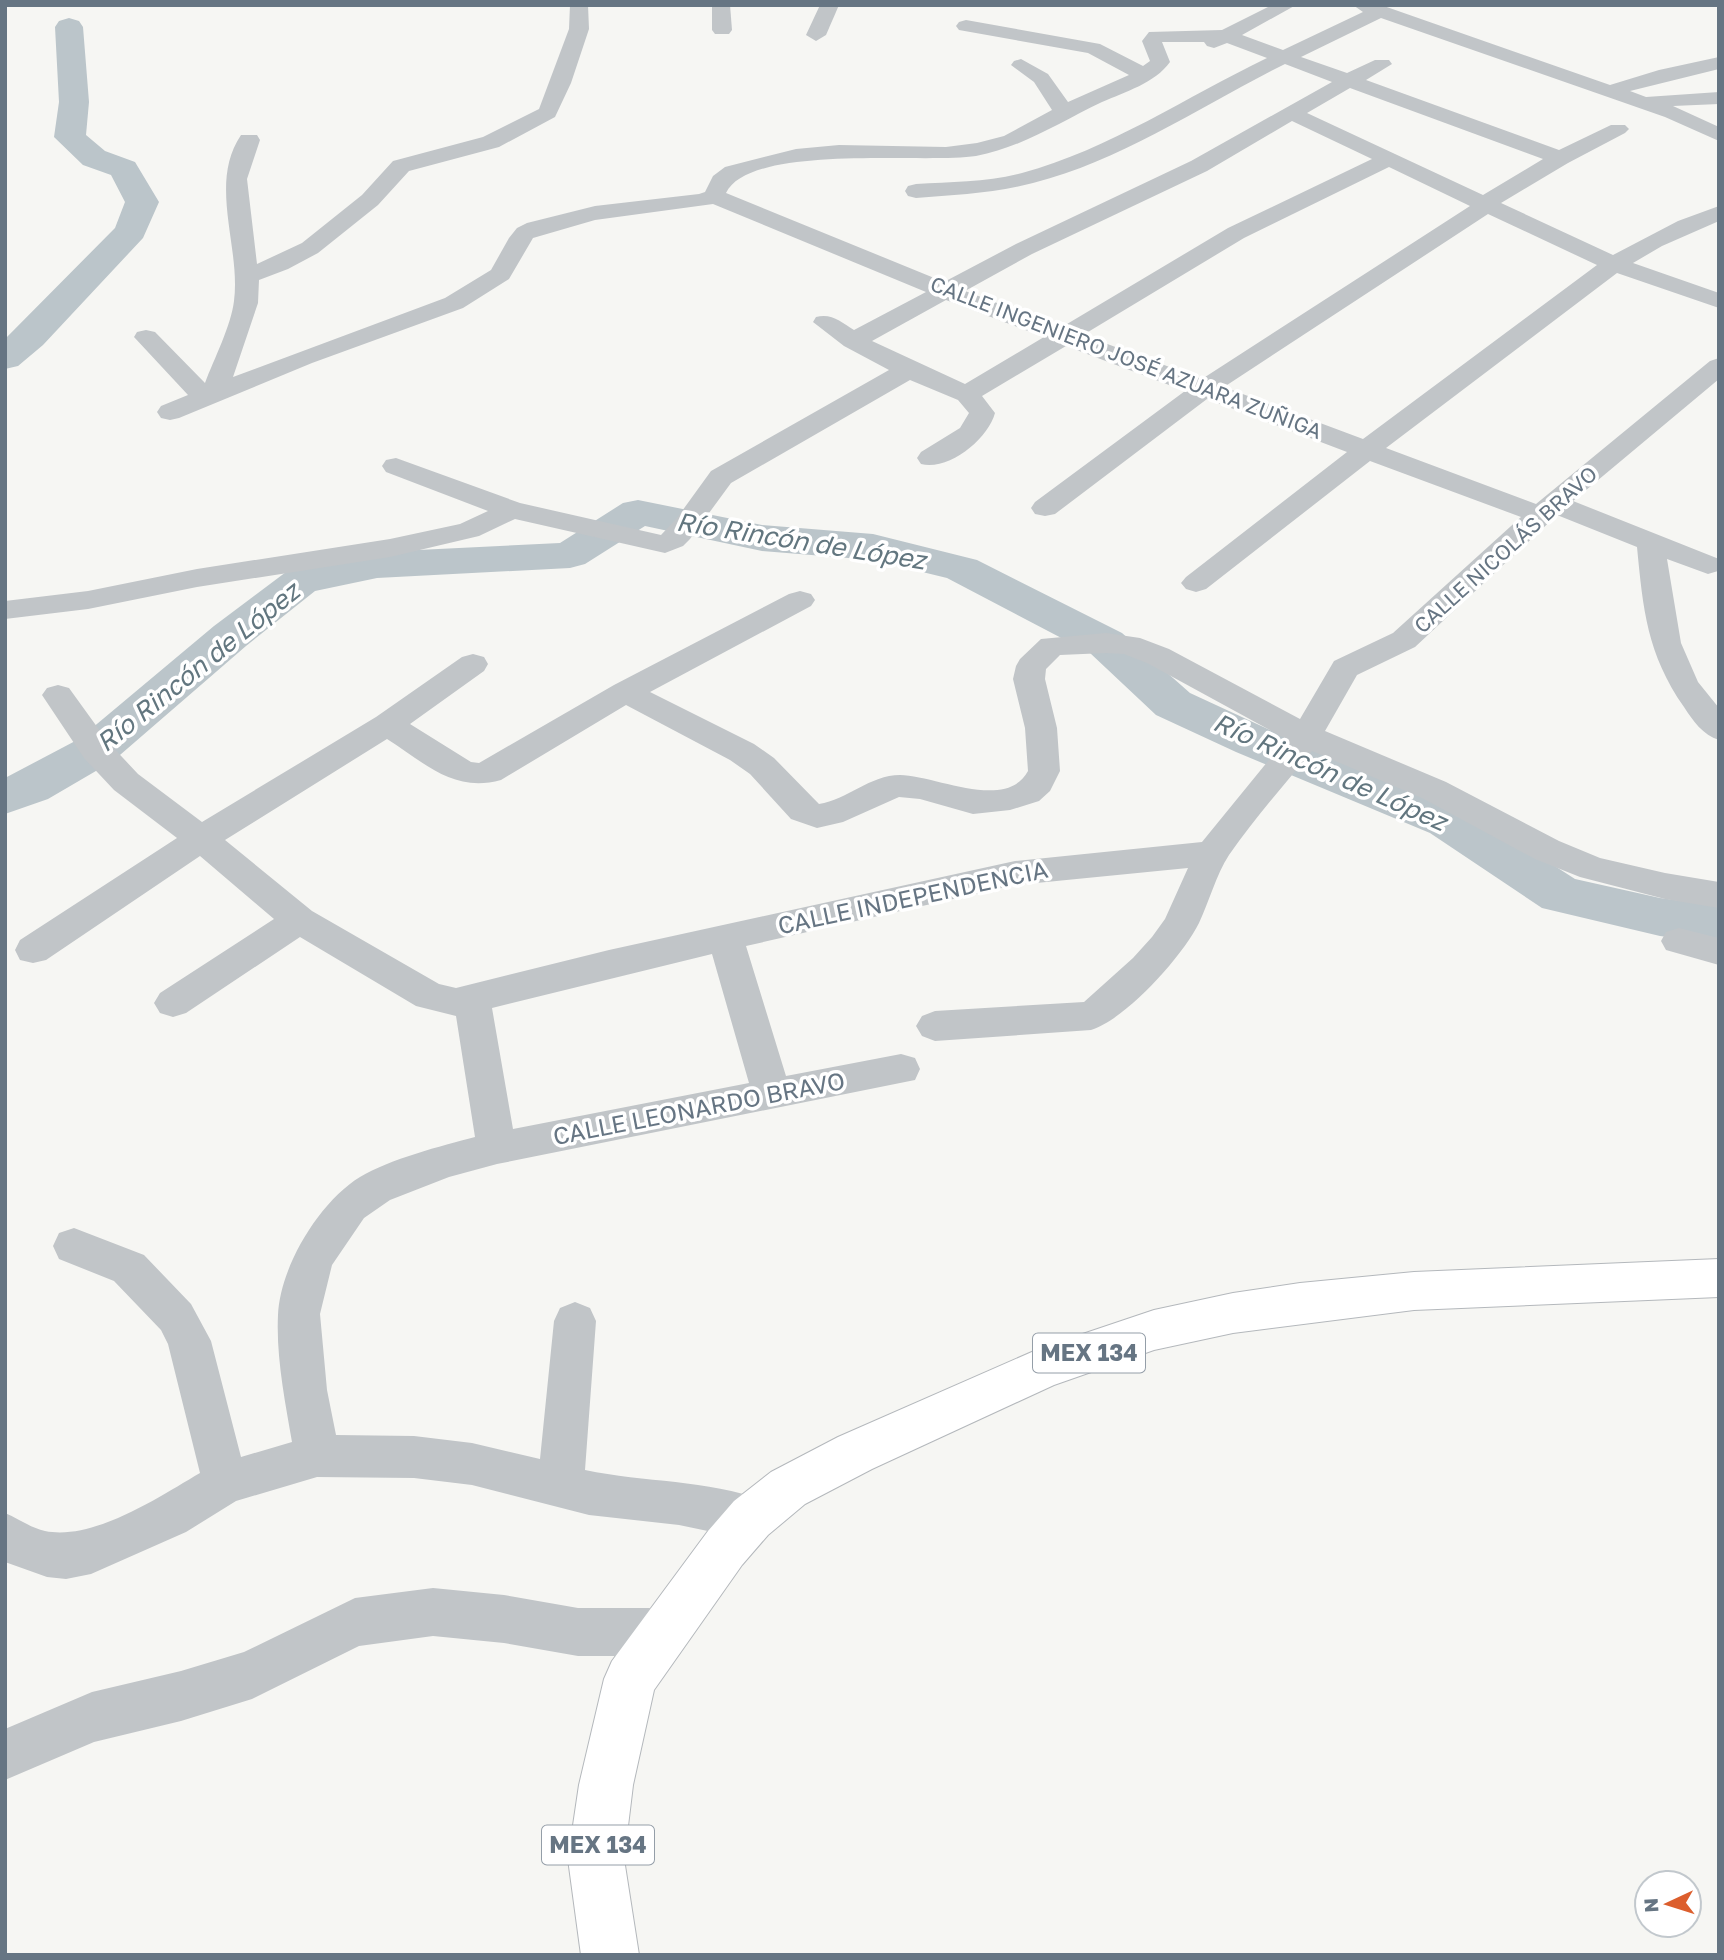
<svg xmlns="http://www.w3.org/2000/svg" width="1724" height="1960" viewBox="0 0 1724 1960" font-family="'Golos Text',sans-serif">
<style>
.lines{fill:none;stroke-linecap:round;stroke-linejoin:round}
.river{fill:#bbc5ca;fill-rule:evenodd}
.primary-casing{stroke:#b4b8bc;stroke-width:2}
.street{fill:#c1c5c8;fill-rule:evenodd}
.primary{fill:#fff;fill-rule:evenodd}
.labels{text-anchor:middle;stroke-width:7;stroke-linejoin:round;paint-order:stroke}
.far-street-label{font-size:21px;fill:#667583;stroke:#fff}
.shield{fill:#fff;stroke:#949ea8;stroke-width:2}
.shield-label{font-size:23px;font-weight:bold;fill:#667583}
.street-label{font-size:24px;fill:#667583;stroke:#fff}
.water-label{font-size:26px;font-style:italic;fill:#62767f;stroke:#fff}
</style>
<rect width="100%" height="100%" fill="#f6f6f3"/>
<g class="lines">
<g class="river">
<polygon points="69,18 79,21 83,27 89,102 86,135 105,151 135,162 159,202 143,238 43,345 18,366 5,369 5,339 115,228 125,202 111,175 83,165 54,137 59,102 55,27 59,21"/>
<polygon points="638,500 762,525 873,534 977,560 1122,633 1190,693 1270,730 1466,809 1575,879 1660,898 1719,906 1719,944 1660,936 1542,908 1430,833 1236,752 1156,715 1090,653 947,578 873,560 762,551 645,526 585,564 570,568 377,578 315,591 246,646 113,761 48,799 5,814 5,778 79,739 214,626 286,572 377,552 560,543 623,503"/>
</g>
<g class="primary-casing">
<polygon id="primary" points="1719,1259 1719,1297 1414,1310 1233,1333 1154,1350 1054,1385 872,1469 805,1504 768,1535 742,1565 654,1690 633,1785 624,1859 639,1955 581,1955 568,1859 579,1785 604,1679 612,1661 708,1531 734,1501 771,1472 838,1437 1041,1348 1154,1310 1233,1293 1300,1283 1414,1272"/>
</g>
<g class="street">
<path d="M570,5H588L589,29L571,83L555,117L499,147L409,171L378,205L318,253L288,269L259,280L258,303L233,377L445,298L491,270L509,238L517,228L527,223L595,206L699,194L705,192L713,176L725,167L796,149L839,145L946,147L977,143L1004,136L1052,110L1034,82L1011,65L1014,61L1021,59L1048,74L1068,102L1129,75L1088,53L959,30L956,26L959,22L966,20L1100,44L1143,66L1150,61L1142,41L1149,32L1222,30L1272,5H1296L1242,35L1283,50L1363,12L1353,5H1381L1610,85L1659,70L1719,57V69L1630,91L1646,97L1719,92V104L1673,106L1719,127V141L1665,117L1381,18L1301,57L1347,73L1375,60H1389L1392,64L1366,80L1559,150L1611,125H1625L1629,129L1625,133L1568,163L1501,203L1613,255L1678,221L1719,206V221L1662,246L1633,263L1719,293V308L1617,273L1386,448L1536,504L1710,361L1719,358V379L1573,501L1719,559L1718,571L1708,574L1667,559L1681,643L1698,682L1719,708V740C1703,735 1693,721 1684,707C1647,654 1643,609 1637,547L1557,515L1415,647L1357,675L1325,731L1446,782L1559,841L1600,858L1665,873L1719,882V908L1665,899L1580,877L1535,859L1422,798L1312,751C1284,785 1254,819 1229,855C1216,875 1209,902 1199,923C1182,957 1126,1019 1091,1030L935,1041L922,1036L916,1026L922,1016L935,1011L1084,1002L1133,958L1152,937L1165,919L1188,868L1015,885L746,946L786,1076L901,1054L915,1058L920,1069L915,1080L497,1164L449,1177L390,1200L364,1218L332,1265L320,1314L327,1390L336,1435L414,1436L472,1443L540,1459L554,1321L560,1308L575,1302L590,1308L596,1321L585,1470C646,1483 709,1479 767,1502L774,1518L767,1534L751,1540L679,1525L589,1515L472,1485L414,1478L317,1477L236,1501L186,1532L91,1574L66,1579L47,1577L5,1562V1513C19,1519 31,1528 45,1531C93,1541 159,1497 200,1473L168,1344L161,1330L114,1281L59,1259L53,1246L59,1233L74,1228L144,1255L191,1304L211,1341L241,1457L292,1442C285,1401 276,1357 278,1315C280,1267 319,1202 360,1177C390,1159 441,1146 475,1137L456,1016L416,1006L300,937L186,1013L173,1017L160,1013L154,1003L160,993L274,919L200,856L46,960L33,963L20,960L15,950L20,940L177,838L114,790L84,758L42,695L47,688L58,685L69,688L108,742L138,774L202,822L376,717L462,657L473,654L484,657L488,664L484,671L410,724L471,762L479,763L614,685L789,594L800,591L811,594L815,600L811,606L650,692L754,744L774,758L819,804C847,800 870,775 900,775C934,775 1006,812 1028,771L1025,728L1013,679L1016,666L1020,659L1041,639L1106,633L1140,638L1169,649L1300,719L1334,661L1393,633L1521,517L1370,461L1206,589L1196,592L1186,589L1181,583L1186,577L1347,452L1207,399L1055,514L1045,516L1035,514L1031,508L1035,502L1185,391L1066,346L982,396L995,413C988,439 949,471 921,464L917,458L921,452L960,428L969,413L958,400L910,380L731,483L690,539L683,546L665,553L515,519L479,536L390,557L197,587L88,609L5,619V601L88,591L197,569L390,539L460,524L488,511L386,472L382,466L386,460L396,458L520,503L661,535L677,518L711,471L889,370L844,346L813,322L816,317C832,313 841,322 854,330L926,292L713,204L595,220L533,238L509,279L463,308L312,363L179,418L170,420L161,418L157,412L161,406L188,395L134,337L137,332L146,330L155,332L205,383C214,359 231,326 234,301C241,247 208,184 241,135H257L260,140L247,179L257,264L302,243L362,195L393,161L483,137L539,109L569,29ZM1162,42H1204L1207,46L1214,48L1227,43L1267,58C1186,97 1110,149 1022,173C988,182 951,182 916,184L908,186L905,191L908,196L916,198C955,195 995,193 1033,183C1124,160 1202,105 1285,64L1332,82L1191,161L1016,244L944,282L726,193C750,143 925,164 976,156C1023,147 1060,122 1102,102C1125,92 1155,83 1170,62ZM1350,88L1543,159L1483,195L1307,113ZM1292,121L1372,159L1228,228L1062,327L965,291L1032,254L1207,171ZM1389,167L1470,206L1202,379L1083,335L1244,238ZM1488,214L1597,265L1363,439L1224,387ZM946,300L1044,337L965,384L872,341ZM1106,653L1124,654L1147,663L1286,739L1202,842L1015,861L609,950L456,988L439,984L312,911L225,840L387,739C425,763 453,793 501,780L626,705L730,760L750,774L791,819L817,828L843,822L899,797L920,799L973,814L1010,810L1039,801L1050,791L1060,771L1057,728L1045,679L1046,669L1060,655ZM712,954L749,1083L513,1129L492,1008Z"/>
<polygon points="712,5 730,5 732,30 729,34 715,34 712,30"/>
<polygon points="820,5 839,5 826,35 816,41 806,35"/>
<polygon points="1679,928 1719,938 1719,965 1666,950 1661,941 1666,932"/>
<polygon points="433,1588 504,1595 578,1608 661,1608 678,1615 685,1632 678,1649 661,1656 578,1656 504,1643 433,1636 359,1646 252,1699 181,1721 94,1742 5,1780 5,1729 92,1692 181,1671 244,1652 355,1598"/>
</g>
<use href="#primary" class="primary"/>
</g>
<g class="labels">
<g class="far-street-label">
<text transform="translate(1126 358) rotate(21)" y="7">CALLE INGENIERO JOSÉ AZUARA ZUÑIGA</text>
<text transform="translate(1506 550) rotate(-42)" y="7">CALLE NICOLÁS BRAVO</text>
</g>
<g class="shield">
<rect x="1033" y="1333.5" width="112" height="39" rx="5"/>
<rect x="542" y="1825.5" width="112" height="39" rx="5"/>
</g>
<g class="shield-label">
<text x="1089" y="1361">MEX 134</text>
<text x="598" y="1853">MEX 134</text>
</g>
<g class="street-label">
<text transform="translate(913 898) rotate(-12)" y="8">CALLE INDEPENDENCIA</text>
<text transform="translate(699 1109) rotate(-11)" y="8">CALLE LEONARDO BRAVO</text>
</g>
<g class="water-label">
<text transform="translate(801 541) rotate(9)" y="9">Río Rincón de López</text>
<text transform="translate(198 667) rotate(-39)" y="9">Río Rincón de López</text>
<text transform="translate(1330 772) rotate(24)" y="9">Río Rincón de López</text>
</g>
</g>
<rect width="1724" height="1960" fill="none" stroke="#667583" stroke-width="14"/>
<g transform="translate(1668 1904) rotate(266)"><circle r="33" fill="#ffffff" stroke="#c2c8cd" stroke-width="2"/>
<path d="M0-5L12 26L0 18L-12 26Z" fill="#dc5e2d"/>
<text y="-10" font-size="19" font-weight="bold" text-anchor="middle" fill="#667583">N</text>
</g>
</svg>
